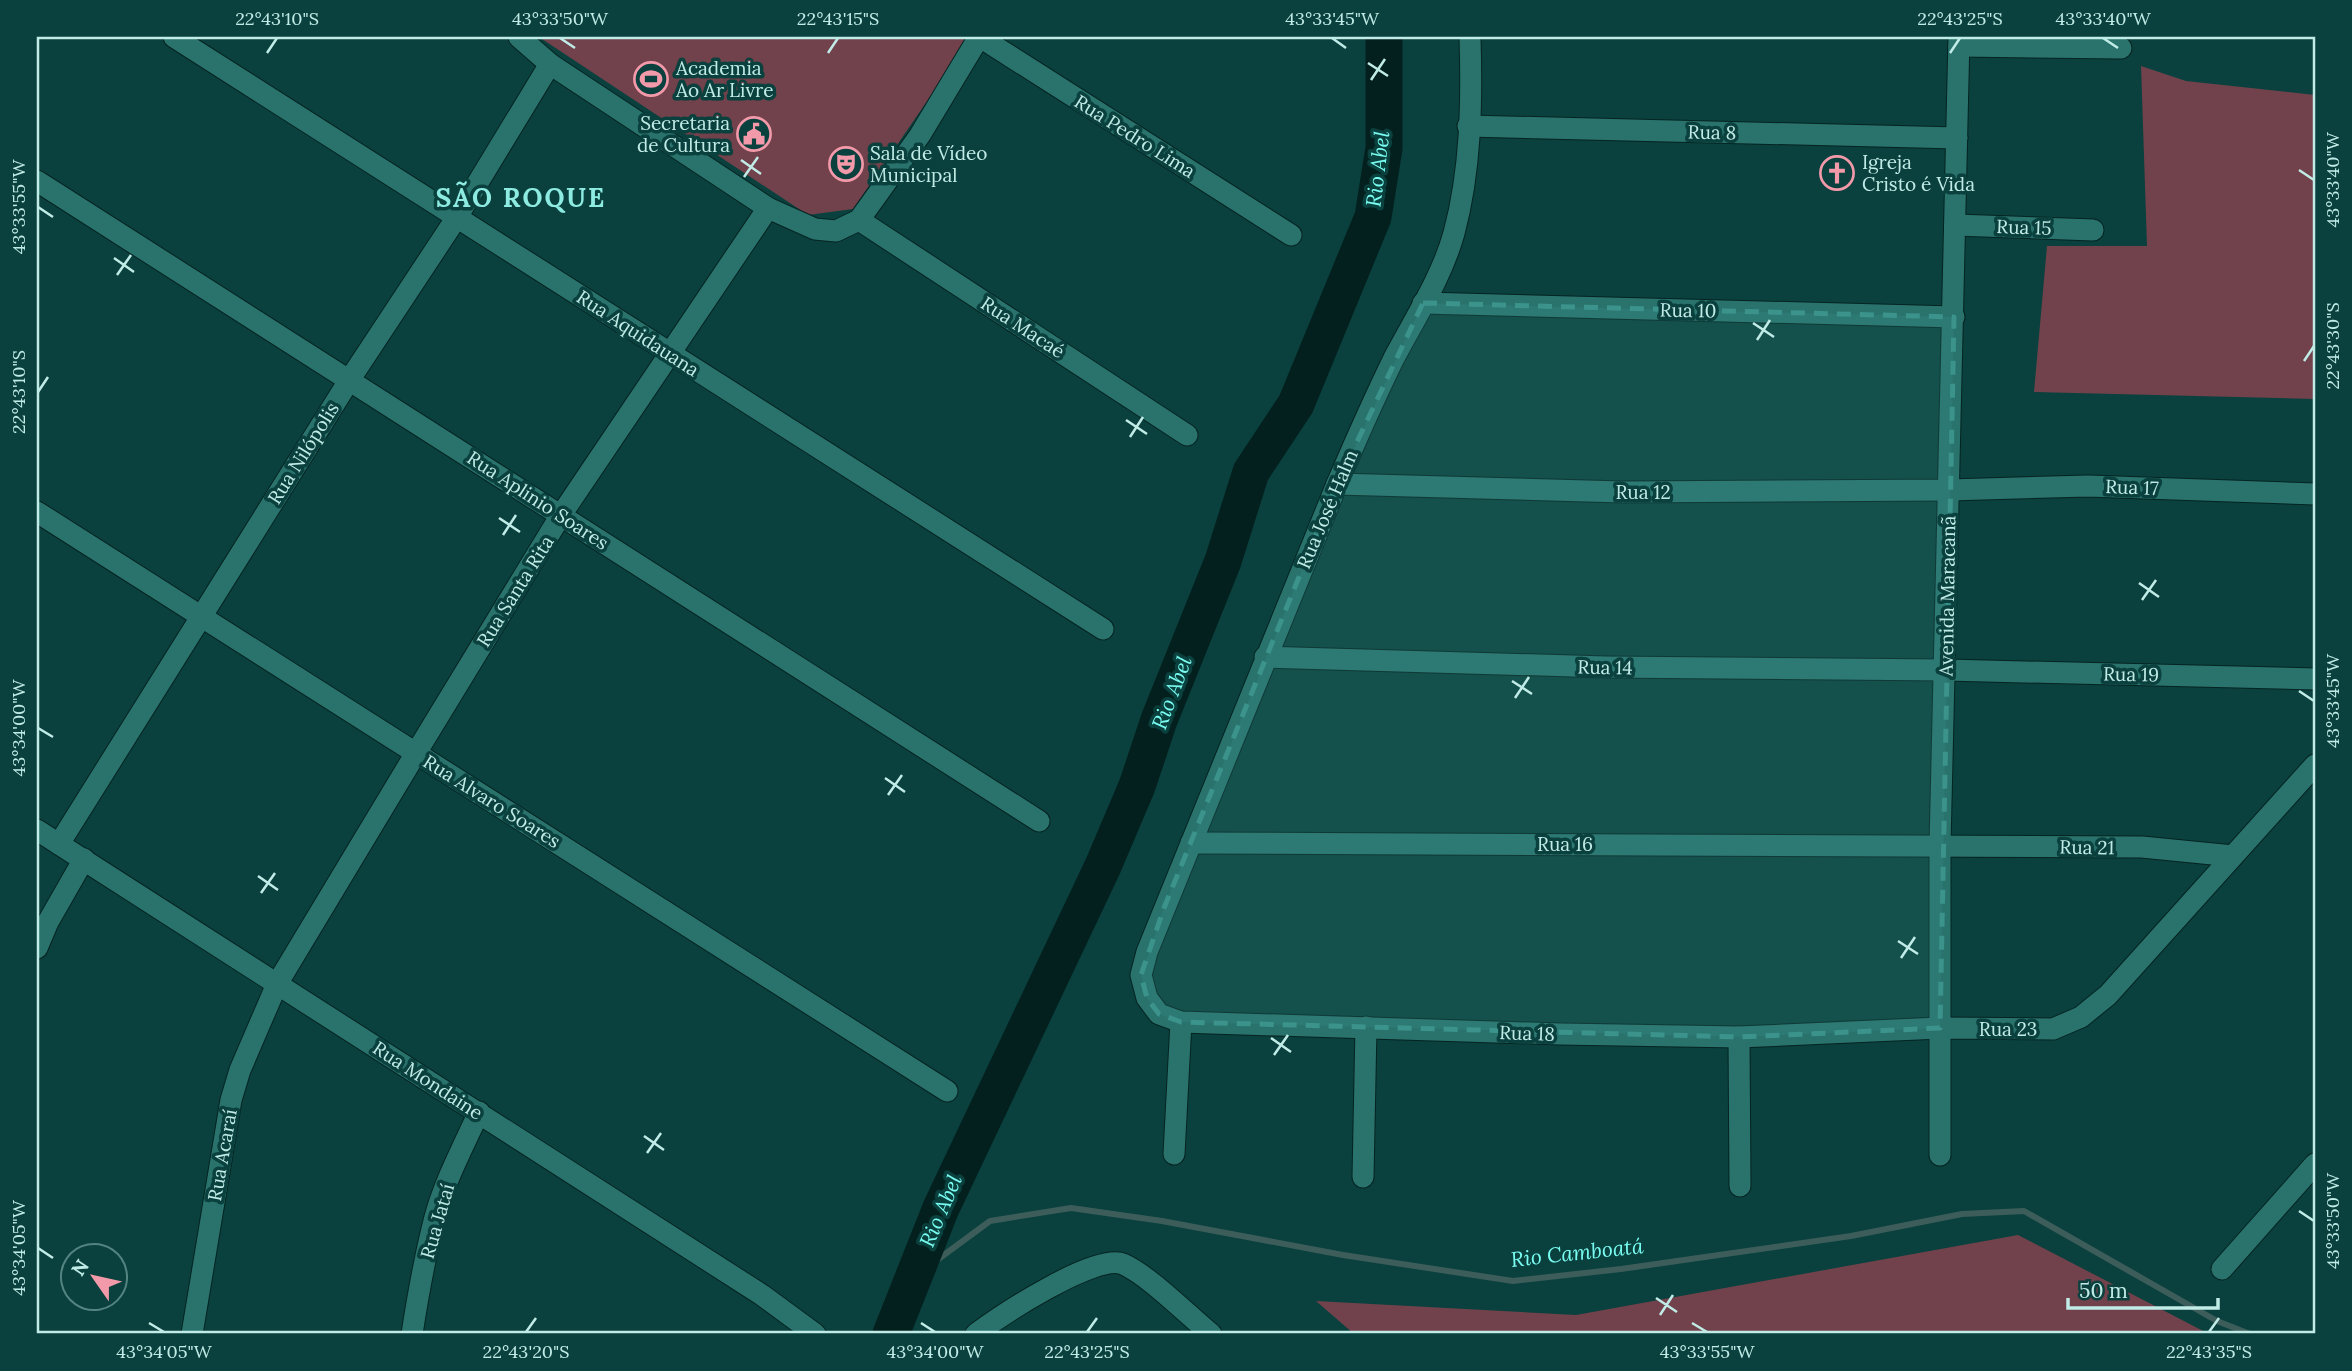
<svg xmlns="http://www.w3.org/2000/svg" width="2352" height="1371" viewBox="0 0 2352 1371" font-family="Lora,serif">
<style>
.green{fill:#71424b}
.lines{fill:none;stroke-linecap:round;stroke-linejoin:round}
.stream{stroke:#3c5d5a;stroke-width:6}
.river{stroke:#03201e;stroke-width:37}
.street-casing{stroke:#052422;stroke-width:23}
.street{stroke:#2a736d;stroke-width:21}
.marked{fill:#3b938c;fill-opacity:0.2;stroke:#3b938c;stroke-width:5;stroke-dasharray:14 9;stroke-linejoin:round}
.ticks{fill:none;stroke:#c0ebe6;stroke-width:2.5}
.labels{text-anchor:middle;stroke-width:7;stroke-linejoin:round;paint-order:stroke}
.poi-label{font-size:19px;fill:#c0ebe6;stroke:#0a403d;text-anchor:start}
.street-label{font-size:19px;fill:#c0ebe6;stroke:#0a403d}
.water-label{font-size:21px;font-style:italic;fill:#79fdf2;stroke:#0a403d}
.district-label{font-size:26px;font-weight:bold;letter-spacing:2px;fill:#8debe2;stroke:#0a403d}
.neatline{fill:none;stroke:#c0ebe6;stroke-width:2.5}
.ticks-label{font-size:18px;text-anchor:middle;fill:#c0ebe6}
</style>
<rect width="100%" height="100%" fill="#0a403d"/>
<g class="green">
<polygon points="539,37 966,37 967,43 853,209 808,215"/>
<polygon points="2141,66 2186,81 2315,95 2315,399 2034,392 2047,246 2147,246"/>
<polygon points="2018,1235 2209,1334 1354,1334 1316,1301 1576,1315"/>
</g>
<g class="lines">
<polyline class="stream" points="893,1334 933,1263 990,1221 1071,1208 1162,1221 1343,1255 1513,1281 1621,1269 1851,1236 1962,1214 2024,1211 2217,1321 2250,1334"/>
<polyline class="river" points="891,1334 941,1208 1103,866 1137,786 1159,720 1223,561 1251,472 1296,404 1373,217 1384,148 1384,37"/>
<g class="street-casing">
<g id="street">
<polyline points="174,37 1103,629"/>
<polyline points="519,37 550,64 768,208 815,229 836,231 859,220 920,135 979,37"/>
<polyline points="980,37 1291,235"/>
<path d="M1470,37C1472,101 1471,170 1454,233C1442,277 1415,318 1394,358C1374,399 1355,442 1337,484L1147,952L1141,975L1147,998L1159,1014L1181,1022L1560,1034L1739,1037L1940,1028L2053,1029L2081,1017L2108,995L2315,765"/>
<polyline points="1959,46 2121,48"/>
<polyline points="1468,126 1957,138"/>
<polyline points="37,181 1039,821"/>
<polyline points="859,220 1187,435"/>
<polyline points="1955,225 2093,230"/>
<polyline points="1423,303 1954,317"/>
<polyline points="1337,484 1623,492 1949,490 2088,486 2315,494"/>
<polyline points="37,512 947,1091"/>
<polyline points="1265,657 1606,667 1946,670 2315,679"/>
<polyline points="37,830 762,1295 815,1334"/>
<polyline points="1191,843 2142,847 2233,856"/>
<polyline points="59,844 350,379 457,217 550,64"/>
<polyline points="37,948 48,922 84,859"/>
<polyline points="1739,1037 1740,1186"/>
<polyline points="1174,1154 1181,1022"/>
<polyline points="1940,1155 1940,845 1959,37"/>
<polyline points="1363,1177 1366,1027"/>
<polyline points="2222,1269 2315,1164"/>
<polyline points="192,1334 231,1100 240,1070 277,984 416,753 561,515 768,208"/>
<path d="M412,1334C418,1295 425,1256 435,1217C445,1181 463,1147 479,1112"/>
<path d="M976,1334C1000,1316 1095,1253 1123,1264C1147,1274 1189,1316 1211,1334"/>
</g>
</g>
<use href="#street" class="street"/>
</g>
<path class="marked" d="M1423,303L1954,317L1940,1028L1739,1037L1181,1022L1159,1014L1147,998L1141,975L1164,908L1337,484Z"/>
<path class="ticks" d="M560,38L575,48M1332,38L1346,48M2103,38L2118,48M267,53L277,38M828,53L838,38M1950,53L1960,38M1368,63L1388,76M1371,80L1385,59M741,160L761,174M2299,170L2314,180M744,177L758,157M38,207L53,217M114,258L134,272M117,275L131,255M1753,323L1774,337M1757,340L1770,320M2304,361L2314,346M38,392L48,377M1126,420L1147,434M1130,437L1143,417M499,518L520,532M503,535L516,515M2139,583L2159,597M2142,600L2156,580M1512,681L1532,694M2299,691L2314,701M1515,698L1529,677M38,728L53,737M885,778L905,792M888,795L902,775M258,876L278,890M261,893L275,873M1898,941L1918,954M1901,958L1915,937M1271,1038L1291,1052M1274,1055L1288,1035M644,1136L664,1150M647,1153L661,1133M2299,1211L2314,1221M38,1248L53,1258M1656,1298L1677,1312M1660,1315L1673,1295M149,1323L164,1332M921,1323L935,1332M1692,1323L1707,1332M526,1332L536,1318M1087,1332L1097,1318M2209,1332L2219,1318"/>
<defs>
<g id="stadium-ring" transform="scale(1.75)"><circle r="9.5" fill="#0a403d" stroke="#f39aaa" stroke-width="1.5"/><path d="M0-5a6.5 5 0 1 0 0 10a6.5 5 0 1 0 0-10ZM-3.5-1.8h7v3.6h-7Z" fill="#f39aaa"/></g>
<g id="civic-ring" transform="scale(1.75)"><circle r="9.5" fill="#0a403d" stroke="#f39aaa" stroke-width="1.5"/><path d="M-.6-6.5H3V-4.5H.6V-3L4-1V1h2V6H-6V1h2V-1L-.6-3ZM-1.2 2.5V6h2.4V2.5Z" fill="#f39aaa"/></g>
<g id="theatre-ring" transform="scale(1.75)"><circle r="9.5" fill="#0a403d" stroke="#f39aaa" stroke-width="1.5"/><path d="M-5-5.5Q0-4 5-5.5V0Q5 5 0 6Q-5 5-5 0ZM-3.3-2.5H-1v1.5H-3.3ZM1-2.5H3.3v1.5H1ZM-2.8 1Q0 5.5 2.8 1Z" fill="#f39aaa"/></g>
<g id="church-ring" transform="scale(1.75)"><circle r="9.5" fill="#0a403d" stroke="#f39aaa" stroke-width="1.5"/><path d="M-1.2-6h2.4v3.5h3.3v2.4h-3.3V6h-2.4V-.1h-3.3v-2.4h3.3Z" fill="#f39aaa"/></g>
</defs>
<g fill-rule="evenodd">
<use href="#stadium-ring" x="651" y="79"/>
<use href="#civic-ring" x="754" y="134"/>
<use href="#theatre-ring" x="846" y="164"/>
<use href="#church-ring" x="1837" y="173"/>
</g>
<g class="labels">
<g class="poi-label">
<text x="676" y="75">Academia<tspan x="676" dy="22">Ao Ar Livre</tspan></text>
<text x="730" y="130" text-anchor="end">Secretaria<tspan x="730" dy="22">de Cultura</tspan></text>
<text x="870" y="160">Sala de Vídeo<tspan x="870" dy="22">Municipal</tspan></text>
<text x="1862" y="169">Igreja<tspan x="1862" dy="22">Cristo é Vida</tspan></text>
</g>
<g class="street-label">
<text transform="translate(1712 132) rotate(1)" y="7">Rua 8</text>
<text transform="translate(1135 136) rotate(32)" y="7">Rua Pedro Lima</text>
<text transform="translate(2024 227) rotate(2)" y="7">Rua 15</text>
<text transform="translate(1688 310) rotate(1)" y="7">Rua 10</text>
<text transform="translate(1023 327) rotate(33)" y="7">Rua Macaé</text>
<text transform="translate(638 333) rotate(33)" y="7">Rua Aquidauana</text>
<text transform="translate(303 453) rotate(-58)" y="7">Rua Nilópolis</text>
<text transform="translate(2132 487) rotate(2)" y="7">Rua 17</text>
<text x="1643" y="499">Rua 12</text>
<text transform="translate(538 500) rotate(33)" y="7">Rua Aplinio Soares</text>
<text transform="translate(1327 509) rotate(-67)" y="7">Rua José Halm</text>
<text transform="translate(515 591) rotate(-58)" y="7">Rua Santa Rita</text>
<text transform="translate(1947 596) rotate(-89)" y="7">Avenida Maracanã</text>
<text transform="translate(1605 667) rotate(1)" y="7">Rua 14</text>
<text transform="translate(2131 674) rotate(1)" y="7">Rua 19</text>
<text transform="translate(492 801) rotate(32)" y="7">Rua Alvaro Soares</text>
<text x="1565" y="851">Rua 16</text>
<text transform="translate(2087 847) rotate(1)" y="7">Rua 21</text>
<text x="2008" y="1036">Rua 23</text>
<text transform="translate(1527 1033) rotate(2)" y="7">Rua 18</text>
<text transform="translate(428 1080) rotate(33)" y="7">Rua Mondaine</text>
<text transform="translate(222 1155) rotate(-80)" y="7">Rua Acaraí</text>
<text transform="translate(437 1221) rotate(-74)" y="7">Rua Jataí</text>
</g>
<g class="water-label">
<text transform="translate(1378 169) rotate(-83)" y="7">Rio Abel</text>
<text transform="translate(1172 693) rotate(-69)" y="7">Rio Abel</text>
<text transform="translate(941 1211) rotate(-67)" y="7">Rio Abel</text>
<text transform="translate(1577 1253) rotate(-6)" y="7">Rio Camboatá</text>
</g>
<g class="district-label">
<text x="521" y="207">SÃO ROQUE</text>
</g>
</g>
<rect width="2352" height="1371" fill="none" stroke="#0a403d" stroke-width="77"/>
<g transform="translate(94 1277) rotate(304)"><circle r="33" fill="#0a403d" stroke="#538481" stroke-width="2"/>
<path d="M0-5L12 26L0 18L-12 26Z" fill="#f39aaa"/>
<text y="-10" font-size="19" font-weight="bold" text-anchor="middle" fill="#c0ebe6">N</text>
</g>
<path d="M2068 1298v10h150v-10" fill="none" stroke="#c0ebe6" stroke-width="3.5"/>
<text x="2079" y="1298" font-size="21" fill="#c0ebe6" stroke="#0a403d" stroke-width="5" paint-order="stroke">50 m</text>
<rect x="38" y="38" width="2276" height="1294" class="neatline"/>
<g class="ticks-label">
<text x="277" y="25">22°43'10"S</text>
<text x="560" y="25">43°33'50"W</text>
<text x="838" y="25">22°43'15"S</text>
<text x="1332" y="25">43°33'45"W</text>
<text x="1960" y="25">22°43'25"S</text>
<text x="2103" y="25">43°33'40"W</text>
<text transform="translate(2333 180) rotate(-90)" y="6">43°33'40"W</text>
<text transform="translate(19 207) rotate(-90)" y="6">43°33'55"W</text>
<text transform="translate(2333 346) rotate(-90)" y="6">22°43'30"S</text>
<text transform="translate(19 392) rotate(-90)" y="6">22°43'10"S</text>
<text transform="translate(2333 701) rotate(-90)" y="6">43°33'45"W</text>
<text transform="translate(19 728) rotate(-90)" y="6">43°34'00"W</text>
<text transform="translate(2333 1221) rotate(-90)" y="6">43°33'50"W</text>
<text transform="translate(19 1248) rotate(-90)" y="6">43°34'05"W</text>
<text x="164" y="1358">43°34'05"W</text>
<text x="526" y="1358">22°43'20"S</text>
<text x="935" y="1358">43°34'00"W</text>
<text x="1087" y="1358">22°43'25"S</text>
<text x="1707" y="1358">43°33'55"W</text>
<text x="2209" y="1358">22°43'35"S</text>
</g>
</svg>
